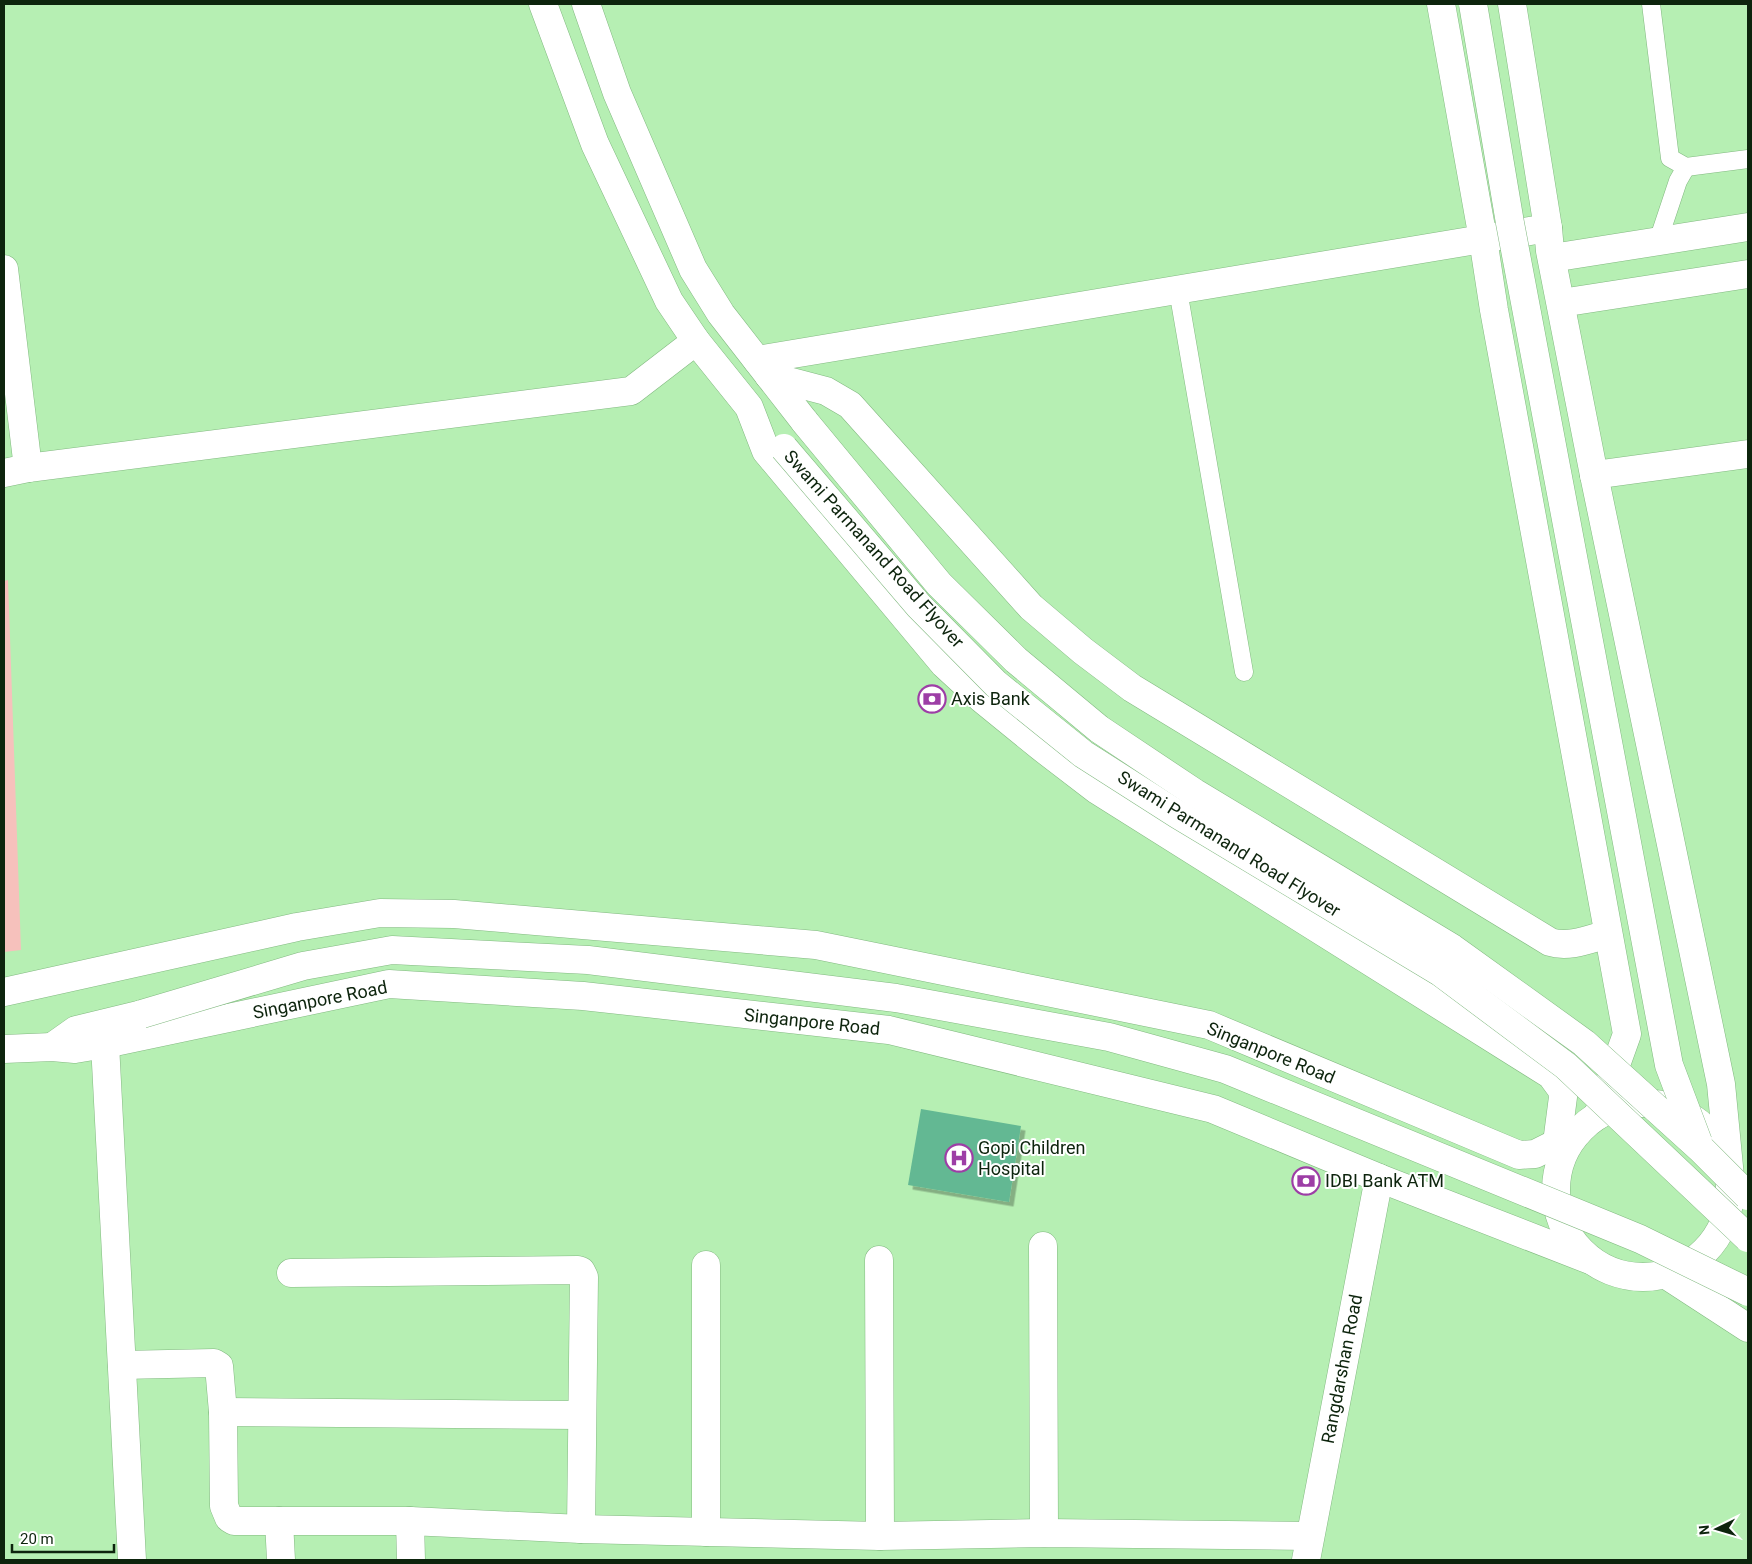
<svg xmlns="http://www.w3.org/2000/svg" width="1752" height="1564" viewBox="0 0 1752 1564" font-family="Roboto,sans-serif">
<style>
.green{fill:#f6c1bc}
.building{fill:#63b893;filter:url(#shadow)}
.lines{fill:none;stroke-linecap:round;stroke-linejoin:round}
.lane-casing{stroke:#82b980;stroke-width:19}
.street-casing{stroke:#82b980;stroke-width:29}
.secondary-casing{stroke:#82b980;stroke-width:29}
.highway-casing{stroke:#82b980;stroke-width:29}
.lane{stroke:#fff;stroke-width:18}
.street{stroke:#fff;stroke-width:28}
.secondary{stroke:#fff;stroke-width:28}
.highway{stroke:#fff;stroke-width:28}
.highway-bridge-casing{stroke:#82b980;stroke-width:29;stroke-linecap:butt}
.highway-bridge{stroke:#fff;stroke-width:28}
.labels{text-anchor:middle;stroke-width:4;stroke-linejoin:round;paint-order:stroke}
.street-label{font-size:18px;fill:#0d240d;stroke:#fff}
.poi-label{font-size:18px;fill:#0d240d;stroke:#fff;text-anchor:start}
</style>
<defs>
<filter id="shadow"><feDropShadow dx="4.5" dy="4.5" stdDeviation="0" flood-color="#0004"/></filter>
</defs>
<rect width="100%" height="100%" fill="#b6efb3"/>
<polygon class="green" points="8,580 21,950 4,952 4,581"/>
<polygon class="building" points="921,1109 1021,1126 1009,1202 908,1185"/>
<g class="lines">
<g class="lane-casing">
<g id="lane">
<polyline points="1651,4 1670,158 1686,167 1748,159"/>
<polyline points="1658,241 1678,181 1686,167"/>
<polyline points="1178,290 1244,672"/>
</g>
</g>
<g class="street-casing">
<g id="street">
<polyline points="4,269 28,468"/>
<polyline points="757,360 1548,228"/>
<polyline points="4,473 28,468 631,391 696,341"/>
<polyline points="1594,475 1748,454"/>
<polyline points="105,1044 132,1560"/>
<polyline points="1043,1246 1044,1533"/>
<polyline points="879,1260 880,1536"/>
<polyline points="291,1273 578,1270 581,1271 584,1277 581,1529"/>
<polyline points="122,1365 214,1363 219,1366 223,1412 224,1506 229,1518 234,1521 410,1521 581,1529 880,1536 1044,1533 1310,1536"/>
<polyline points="223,1412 581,1415"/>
<polyline points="279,1521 281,1560"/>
<polyline points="410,1521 411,1560"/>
<polyline points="706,1532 706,1265"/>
</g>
</g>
<g class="secondary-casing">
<g id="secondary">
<polyline points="1441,4 1483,239 1494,310 1627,1034 1598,1115"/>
<polyline points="1512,4 1548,228 1550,251 1594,475 1721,1084 1730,1177"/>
<polyline points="1552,258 1748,227"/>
<polyline points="1561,303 1748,274"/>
<polyline points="4,992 297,927 380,913 454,914 816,945 1209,1025 1519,1155 1535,1154 1577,1133"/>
<polyline points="4,1049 52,1047 75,1049 105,1044 389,984 583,996 889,1030 1213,1109 1379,1178 1590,1260"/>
<circle cx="1643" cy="1190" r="87"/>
<polyline points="1665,1274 1748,1328"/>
<polyline points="1306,1560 1379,1178"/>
</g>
</g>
<g class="highway-casing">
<g id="highway">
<polyline points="543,4 595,144 669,301 696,341 749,407 766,451 944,664 982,699 1041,747 1097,790 1551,1075 1562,1090 1563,1097 1557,1143"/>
<polyline points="586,4 617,93 693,269 721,314 805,422"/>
<path d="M769,376L826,391L850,405L1031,607L1083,651L1132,688L1550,942C1569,948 1590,939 1608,934"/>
<polyline points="52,1047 76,1030 142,1014"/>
</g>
</g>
<use href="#lane" class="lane"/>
<use href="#street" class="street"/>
<use href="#secondary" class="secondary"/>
<use href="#highway" class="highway"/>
<g class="highway-bridge-casing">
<g id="highway-bridge">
<polyline points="1473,4 1510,223 1669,1065 1698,1142"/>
<polyline points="805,422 939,584 1016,660 1099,729 1195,793 1452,948 1584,1043 1701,1149 1748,1196"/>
<polyline points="784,448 919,606 996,684 1083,754 1177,814 1440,972 1566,1066 1748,1238"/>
<polyline points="142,1014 303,966 392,950 588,960 896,998 1109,1037 1225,1069 1640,1239 1748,1292"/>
</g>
</g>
<use href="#highway-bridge" class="highway-bridge"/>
</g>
<defs>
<g id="bank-ring" transform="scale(1.4375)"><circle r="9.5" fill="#fff" stroke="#9d3ea6" stroke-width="1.5"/><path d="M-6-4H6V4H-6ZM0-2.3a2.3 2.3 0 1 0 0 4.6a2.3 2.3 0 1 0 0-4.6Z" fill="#9d3ea6"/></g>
<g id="hospital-ring" transform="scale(1.4375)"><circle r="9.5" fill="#fff" stroke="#9d3ea6" stroke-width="1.5"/><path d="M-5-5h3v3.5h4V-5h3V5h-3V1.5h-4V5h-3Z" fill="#9d3ea6"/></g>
</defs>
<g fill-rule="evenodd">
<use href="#bank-ring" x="932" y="699"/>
<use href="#hospital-ring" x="959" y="1158"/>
<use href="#bank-ring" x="1306" y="1181"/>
</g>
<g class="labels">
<g class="street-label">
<text transform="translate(874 549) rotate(48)" y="6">Swami Parmanand Road Flyover</text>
<text transform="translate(1229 844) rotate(32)" y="6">Swami Parmanand Road Flyover</text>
<text transform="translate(320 1000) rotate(-11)" y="6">Singanpore Road</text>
<text transform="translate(812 1022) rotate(6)" y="6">Singanpore Road</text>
<text transform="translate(1271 1053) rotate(22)" y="6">Singanpore Road</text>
<text transform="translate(1342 1369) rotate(-79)" y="6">Rangdarshan Road</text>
</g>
<g class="poi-label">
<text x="951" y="705">Axis Bank</text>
<text x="978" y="1154">Gopi Children<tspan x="978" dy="21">Hospital</tspan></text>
<text x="1325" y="1187">IDBI Bank ATM</text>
</g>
</g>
<rect width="1752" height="1564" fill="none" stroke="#0d240d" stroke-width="10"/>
<g transform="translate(1717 1529) rotate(265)" stroke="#ffffff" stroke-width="4" paint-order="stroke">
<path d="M0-4L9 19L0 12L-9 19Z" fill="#0d240d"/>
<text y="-8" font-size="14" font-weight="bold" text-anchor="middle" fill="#0d240d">N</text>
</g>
<path d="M12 1544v8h102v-8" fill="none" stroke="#0d240d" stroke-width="2.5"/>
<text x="20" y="1544" font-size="15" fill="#0d240d" stroke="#ffffff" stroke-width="4" paint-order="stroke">20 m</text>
</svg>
